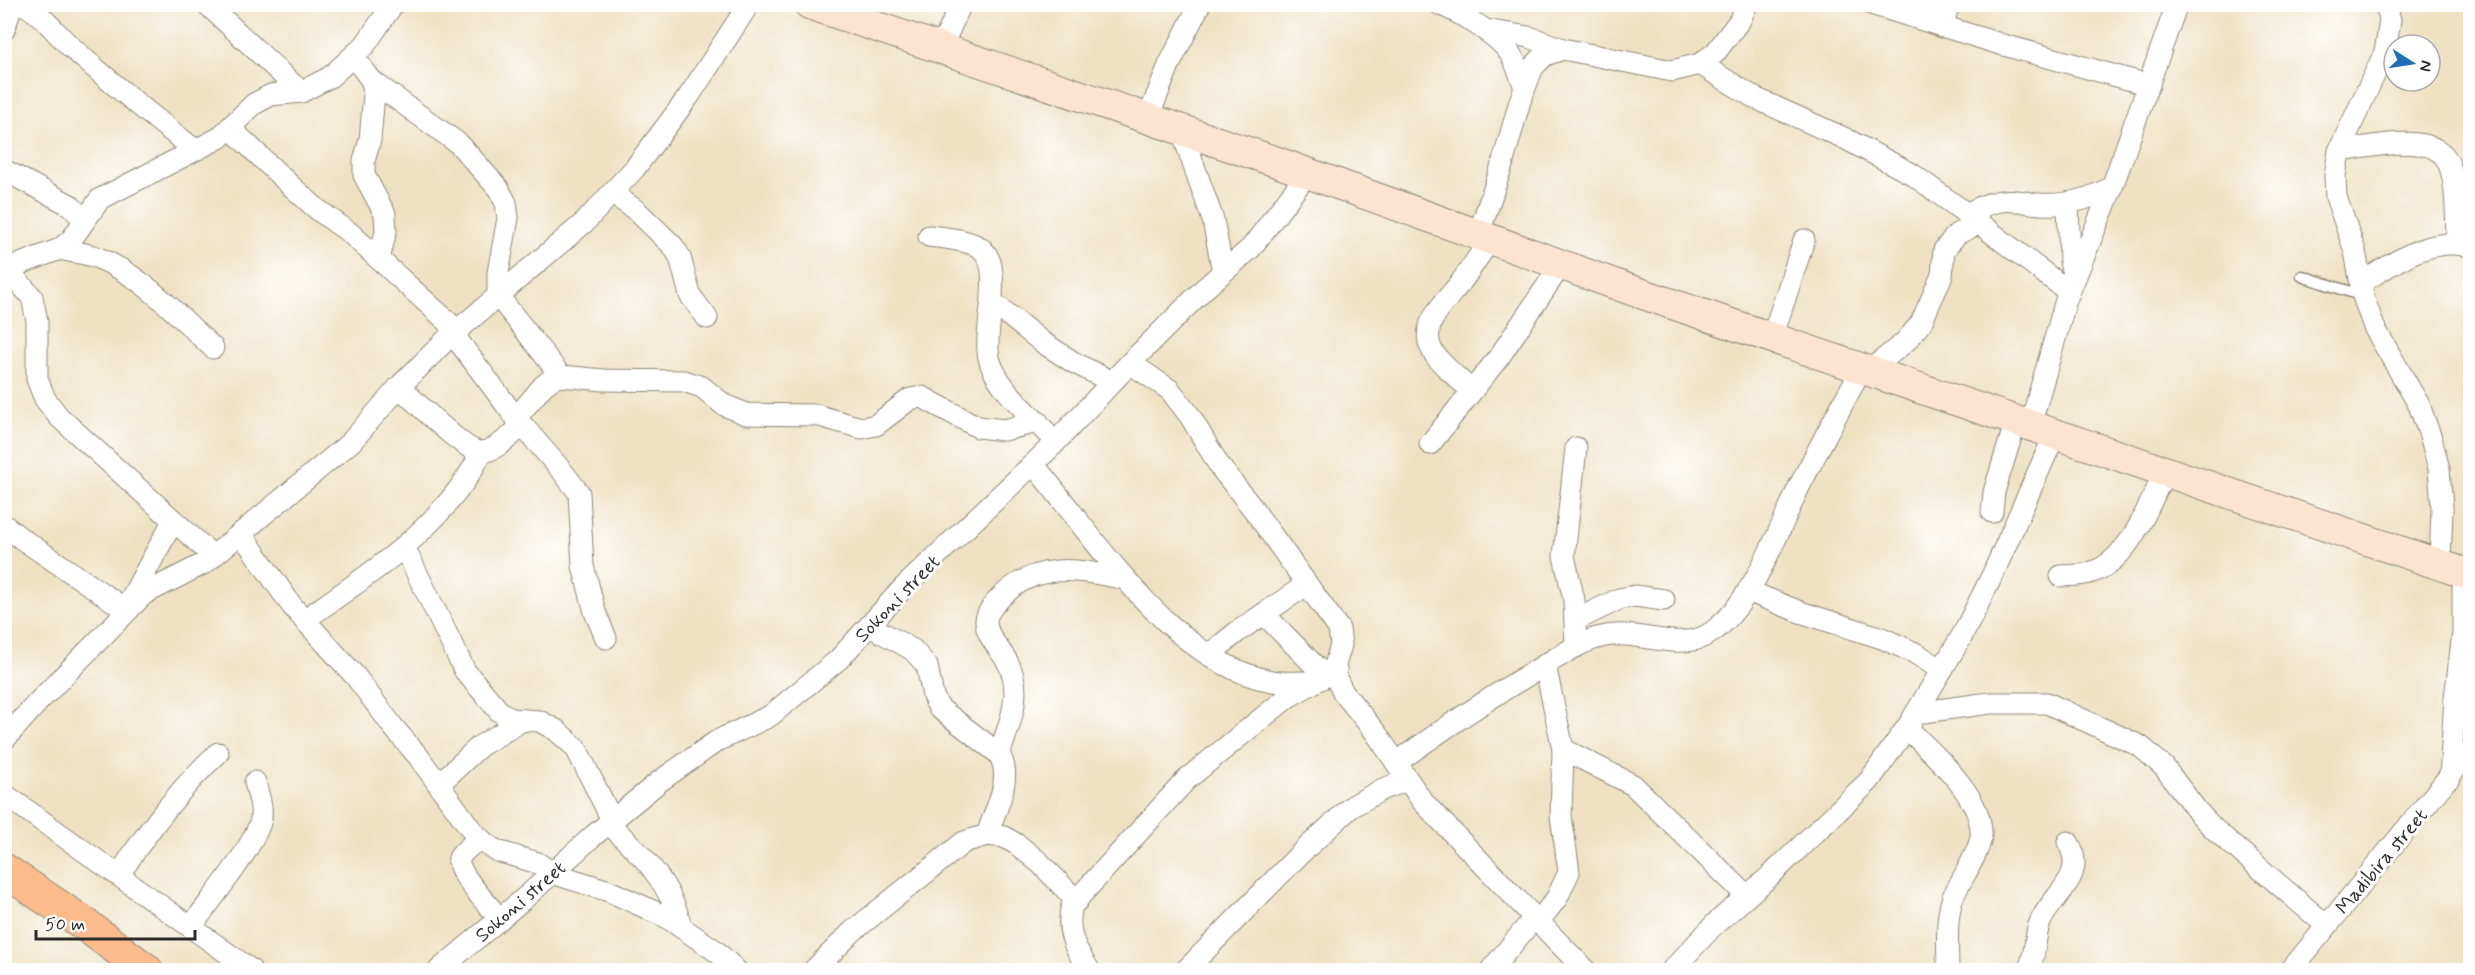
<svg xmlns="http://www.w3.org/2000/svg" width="2475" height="975" viewBox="0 0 2475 975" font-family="Mynerve,sans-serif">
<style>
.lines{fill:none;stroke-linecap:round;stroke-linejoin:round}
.lane-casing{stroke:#8c8677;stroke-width:13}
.street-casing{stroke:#8c8677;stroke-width:23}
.secondary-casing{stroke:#8c8677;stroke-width:32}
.highway-casing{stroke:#8c8677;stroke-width:35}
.lane{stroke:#fff;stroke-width:10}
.street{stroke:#fff;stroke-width:21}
.secondary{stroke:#fde4d1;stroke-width:30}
.highway{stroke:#fbbb8d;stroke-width:33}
.labels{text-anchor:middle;stroke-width:6;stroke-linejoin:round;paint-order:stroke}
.street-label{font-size:20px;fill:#2b2b2b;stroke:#fff}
</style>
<rect width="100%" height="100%" fill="#fff"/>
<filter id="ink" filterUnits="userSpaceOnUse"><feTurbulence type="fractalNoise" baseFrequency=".0167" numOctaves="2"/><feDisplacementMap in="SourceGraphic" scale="12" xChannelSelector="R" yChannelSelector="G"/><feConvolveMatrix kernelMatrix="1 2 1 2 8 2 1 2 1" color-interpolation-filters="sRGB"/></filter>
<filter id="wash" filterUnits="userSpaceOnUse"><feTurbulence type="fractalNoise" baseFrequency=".008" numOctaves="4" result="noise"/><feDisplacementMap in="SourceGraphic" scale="24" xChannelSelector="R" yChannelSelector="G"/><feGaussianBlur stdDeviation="1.35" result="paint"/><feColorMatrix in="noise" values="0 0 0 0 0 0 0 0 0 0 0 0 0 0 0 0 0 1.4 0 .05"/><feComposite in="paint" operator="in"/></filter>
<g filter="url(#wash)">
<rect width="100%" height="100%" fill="#eee2c3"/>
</g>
<g filter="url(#ink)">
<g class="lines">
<g class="lane-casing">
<polyline id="lane" points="2302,276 2363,296"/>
</g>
<g class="street-casing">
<g id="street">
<path d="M23,4C43,14 55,33 71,47C111,83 153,117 195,150"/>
<polyline points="207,4 301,92"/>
<path d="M1439,4C1459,12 1497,35 1509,52C1516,61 1520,76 1525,87"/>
<polyline points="1871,4 2000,44 2149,85"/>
<polyline points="2386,4 2390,20 2385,52 2339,151 2335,176 2336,197 2355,251 2363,296 2374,327 2419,405 2431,438 2439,469 2442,508 2440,565"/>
<polyline points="1942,27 1949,4"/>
<polyline points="4,30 12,4"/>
<polyline points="1485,30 1529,37 1563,49"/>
<polyline points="941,48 961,4"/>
<polyline points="353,56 372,81 374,94 370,140 364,161 364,175 385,214 386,231 379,259"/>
<polyline points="1700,64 1755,98 1844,138 1912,174 1967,214 2069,292"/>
<polyline points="372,81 459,144 498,188 506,203 508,218 498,273 498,296 561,376"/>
<polyline points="1148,118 1169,65 1200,4"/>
<polyline points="230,128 290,185 318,210 350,233 457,330"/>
<polyline points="1181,129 1213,220 1223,272"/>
<path d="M2339,151C2365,148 2427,132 2445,157C2458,175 2456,220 2457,243"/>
<polyline points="4,170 70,205 84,220"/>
<polyline points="612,193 637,211 673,246 680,257 690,295 707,318"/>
<polyline points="2068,203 2070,261 2074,279"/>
<path d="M1967,214C1983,205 1998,199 2016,201C2024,201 2032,204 2040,204C2065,206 2090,199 2112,187"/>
<path d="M929,236C944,238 965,239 979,247C1007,264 982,331 989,358C996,386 1026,410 1045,431"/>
<polyline points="1478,236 1502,165 1520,101 1533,67 1545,55 1563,49 1672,71 1700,64 1715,53 1740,20 1747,4"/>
<path d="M60,249C72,252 85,253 96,257C142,275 178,315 213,348"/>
<polyline points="4,266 32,297 37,321 37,379 45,399 59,417 213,556"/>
<polyline points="7,269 60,249 71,240 100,199 219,138 254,104 271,95 301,92 330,77 365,45 393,4"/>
<path d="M2361,283C2394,263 2428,236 2470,246"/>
<polyline points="992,302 1042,342 1073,362 1112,382"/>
<polyline points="453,334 516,418 562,471 579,493 583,566 595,612 606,638"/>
<polyline points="1772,338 1804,240"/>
<polyline points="1130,363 1170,390 1190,416 1220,467 1254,510 1339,629 1341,645 1335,665 1337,680 1343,692 1376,733 1423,802 1585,970"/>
<polyline points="1869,371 1905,342 1921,323 1942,275 1944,250 1957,234 1980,223"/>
<path d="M399,387C415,400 466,454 483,452C497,450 511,435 522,426"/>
<path d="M1472,391C1460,380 1445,368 1435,355C1415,327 1445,303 1461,282C1471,269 1480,254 1490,240"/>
<polyline points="516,418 543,386 553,378 561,376 604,380 684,381 702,387 724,405 746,414 816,415 861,428 876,425 910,399 922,397 978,427 1004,430 1038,422"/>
<polyline points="2030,426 2066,300 2111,190 2177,4"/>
<polyline points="1430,444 1499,357 1561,265"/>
<path d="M1033,464C1095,537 1172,664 1272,681C1285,683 1300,682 1313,682"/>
<polyline points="1992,512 1994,492 2016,421"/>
<polyline points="4,525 22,539 125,609"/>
<polyline points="241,533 292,606 356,677 394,728 418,756 473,832 486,844 497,851 538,863 552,873 609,891 666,917 716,951 736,970"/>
<polyline points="404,547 465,671 499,711 511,719 539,721 556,730 576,748 612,820"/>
<path d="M2061,576C2070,575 2081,576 2089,573C2129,563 2149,505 2165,471"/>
<polyline points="1748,591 1800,612 1882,638 1915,653 1942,670"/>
<polyline points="128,604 173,521"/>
<polyline points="1264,614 1325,676"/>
<path d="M304,620C371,573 444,527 482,452"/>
<polyline points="1576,620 1619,599 1635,596 1664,600"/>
<path d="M870,626L913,650L927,666L933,696L939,708L999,754C1014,779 995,809 987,835"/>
<polyline points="1576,647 1574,600 1564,556 1576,448"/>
<polyline points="1209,655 1237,632 1306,585"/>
<polyline points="1916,713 1990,703 2047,703 2140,746 2164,767 2198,812 2214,829 2327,926"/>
<path d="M1907,728C1932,753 1983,796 1981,835C1981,850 1960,881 1953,897C1945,920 1948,947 1948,970"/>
<polyline points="4,740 38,702 144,594 205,563 351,442 399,387 446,340 585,222 635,168 689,96 749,4"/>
<polyline points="1563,749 1633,785 1747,896"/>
<path d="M999,754C1009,726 1023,694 1009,665C1003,651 985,637 986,620C987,612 995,603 1001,597C1038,560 1080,570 1126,579"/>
<path d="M1396,763C1443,729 1490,697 1540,668C1560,656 1579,642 1601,637C1637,627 1680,655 1712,632C1752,604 1779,529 1800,485C1820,446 1840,407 1862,369"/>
<polyline points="2450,778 2455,698 2463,633 2463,573"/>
<polyline points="439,784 480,746 523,720"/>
<polyline points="4,794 251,970"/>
<path d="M608,823C641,854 671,882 681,927"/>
<path d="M479,838C473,844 463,851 459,858C454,870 491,908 500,919"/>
<path d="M119,875C148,830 179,789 218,753"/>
<polyline points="1538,922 1557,898 1569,872 1561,816 1563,749 1545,665"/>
<path d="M191,927C211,899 249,854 260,823C264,809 258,795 255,782"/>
<polyline points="439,970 527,896 593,836 660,781 717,741 770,716 839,659 905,586 1052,446 1130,363 1205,288 1251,248 1308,173"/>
<polyline points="814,970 853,931 964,842 987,835 1004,837 1018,845 1040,863 1077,901"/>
<path d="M1089,970C1075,948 1065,932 1072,905L1187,779L1288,697L1336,670"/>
<polyline points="1186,970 1301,853 1351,807 1383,789 1408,780"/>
<polyline points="1491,970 1534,918"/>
<polyline points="1672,970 1715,924 1769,877 1869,781 1910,723 1962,636 1992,576 2055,434"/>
<path d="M2028,970C2036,956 2034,940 2039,925C2050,894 2089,879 2068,842"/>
<polyline points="2291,970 2470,751"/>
</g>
</g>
<g class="secondary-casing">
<polyline id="secondary" points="809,4 1274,161 1631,290 2470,575"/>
</g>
<g class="highway-casing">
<polyline id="highway" points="4,870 83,923 146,970"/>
</g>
<use href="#lane" class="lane"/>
<use href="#street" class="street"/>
<use href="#secondary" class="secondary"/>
<use href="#highway" class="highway"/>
</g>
</g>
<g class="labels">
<g class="street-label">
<text transform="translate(897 598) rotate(-46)" y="7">Sokoni street</text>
<text transform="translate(2381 861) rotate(-50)" y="7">Madibira street</text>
<text transform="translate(520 901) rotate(-41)" y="7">Sokoni street</text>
</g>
</g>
<rect width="2475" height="975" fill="none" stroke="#fff" stroke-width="24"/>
<g transform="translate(2412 63) rotate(102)"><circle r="28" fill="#ffffff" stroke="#aaaaaa" stroke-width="1.5"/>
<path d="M0-4.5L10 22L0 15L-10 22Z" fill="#1f6fb2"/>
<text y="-9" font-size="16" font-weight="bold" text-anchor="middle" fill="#2b2b2b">N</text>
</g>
<path d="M36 930v9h159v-9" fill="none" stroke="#2b2b2b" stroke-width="3"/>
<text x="45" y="930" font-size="18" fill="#2b2b2b" stroke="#ffffff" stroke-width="4.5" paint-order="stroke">50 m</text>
</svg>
